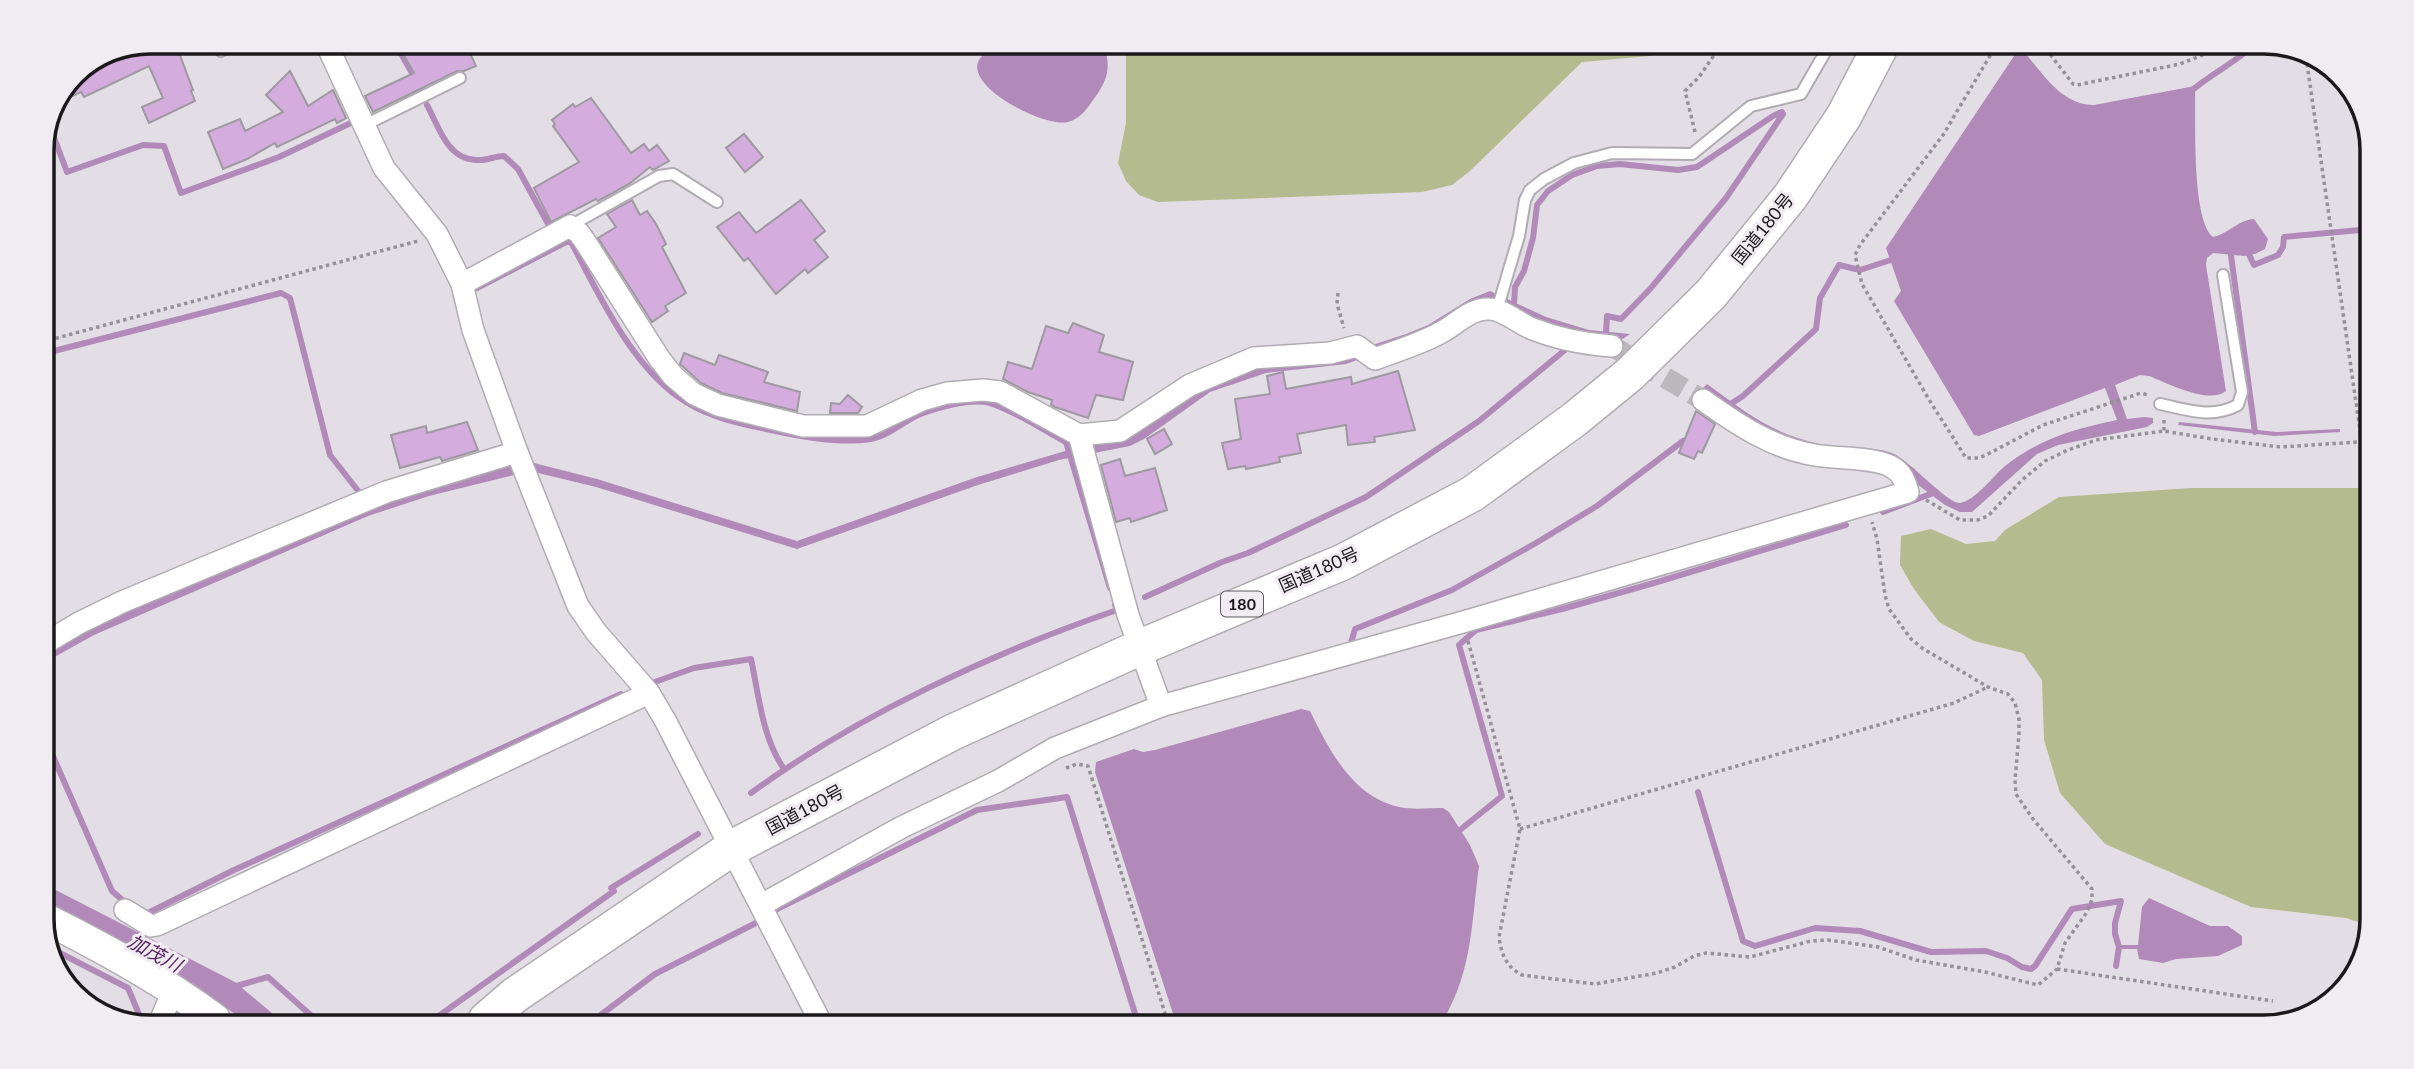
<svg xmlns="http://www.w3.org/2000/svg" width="2414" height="1069" viewBox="0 0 2414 1069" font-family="Lato,'Noto Sans JP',sans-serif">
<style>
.green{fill:#b4bb8e}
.water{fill:#b18aba}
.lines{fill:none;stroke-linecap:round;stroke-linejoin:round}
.stream{stroke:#b18aba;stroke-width:6}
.building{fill:#d4acde;stroke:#9e99a0;stroke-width:2}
.minor-tunnel{stroke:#bbb7bd;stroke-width:21;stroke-dasharray:21 10;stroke-linecap:butt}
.service-casing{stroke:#b1acb3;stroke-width:14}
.minor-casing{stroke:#b1acb3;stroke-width:24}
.secondary-casing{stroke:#b1acb3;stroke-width:33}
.trunk-casing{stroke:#b1acb3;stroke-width:38}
.path{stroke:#959196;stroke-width:3.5;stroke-dasharray:3.5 3.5;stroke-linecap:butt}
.service{stroke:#fff;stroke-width:10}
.minor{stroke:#fff;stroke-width:21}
.secondary{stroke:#fff;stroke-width:30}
.trunk{stroke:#fff;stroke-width:35}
.labels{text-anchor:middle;stroke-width:6;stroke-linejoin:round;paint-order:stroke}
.shield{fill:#f1ebf2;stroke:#5b585c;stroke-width:2}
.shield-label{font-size:16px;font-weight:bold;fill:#1b191b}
.street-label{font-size:18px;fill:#1b191b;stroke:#f1ebf2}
.water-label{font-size:19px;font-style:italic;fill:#552460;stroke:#f1ebf2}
.rim{fill:none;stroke:#1b191b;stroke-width:3.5}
</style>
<rect width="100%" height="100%" fill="#e3dee5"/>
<g class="green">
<polygon points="1126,46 1679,48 1650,56 1582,62 1470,171 1452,185 1422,192 1158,202 1139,195 1126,181 1118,163 1126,123"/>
<polygon points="2191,488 2368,488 2364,924 2346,918 2251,907 2105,844 2060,793 2044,740 2042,680 2023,653 1974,641 1939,622 1914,589 1900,565 1901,536 1931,529 1966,544 1995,541 2005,530 2059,497"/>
</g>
<g class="water">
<path d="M995,45L1104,46C1111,66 1108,79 1096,96C1088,107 1082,118 1068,122C1047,128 964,88 979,60C982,55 990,49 995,45Z"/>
<path d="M2023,51C2043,73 2061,105 2094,105L2195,86C2196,117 2191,219 2213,237C2228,234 2238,220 2254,219L2268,239L2265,249L2255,254L2244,256L2213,253L2207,258L2206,265L2226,391C2209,405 2167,383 2149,376L2140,375L2115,385L2127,419L2144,417L2153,418V423L2147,427L2058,445L2037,454L1972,512H1960L1945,505L1910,479L1798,448L1700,391L1707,384C1751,416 1773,435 1829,446C1849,449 1874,446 1892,453C1911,461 1947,504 1960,503C1975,501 1994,475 2005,466C2041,438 2074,429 2117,420L2105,388L1979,436L1974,435L1894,301L1901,291L1886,248L2016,53Z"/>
<polygon points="1490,291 1546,317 1589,330 1630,334 1621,340 1598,333 1570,332 1488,303 1394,347 1346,364 1266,373 1210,392 1144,439 1130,446 1059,460 978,485 797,549 596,487 530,471 429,496 368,516 94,635 42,664 42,650 320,523 503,461 530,462 597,479 797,541 977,477 1079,447 1246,368 1339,356 1406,334 1428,325 1470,299"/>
<polygon points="2179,422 2277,432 2340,429 2340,432 2274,436 2178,425"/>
<path d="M1301,709L1310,711C1329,750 1353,797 1399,807C1413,810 1429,808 1443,808L1449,812L1470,845L1479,866C1471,925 1473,971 1441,1024L1176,1023L1095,772L1096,762L1134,749L1143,752L1155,750Z"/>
<polygon points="42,883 235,982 279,1019 242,1019 181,976 42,906"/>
<polygon points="2149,898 2210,926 2228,926 2242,936 2242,945 2218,956 2176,959 2163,963 2139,959 2137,949 2121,949 2121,945 2138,945 2142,907"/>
</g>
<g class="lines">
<g class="stream">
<polyline points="395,43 421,89 402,98"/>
<path d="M2190,92C2208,76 2229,66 2248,50"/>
<path d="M427,105C439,127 447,159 476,160C486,161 495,156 504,156L518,169L552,231"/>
<polyline points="50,127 67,172 143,145 164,146 181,193 279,157 357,120"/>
<polyline points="2230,248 2255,432"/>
<polyline points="2246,248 2254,265 2278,255 2283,247 2284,237 2371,229"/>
<path d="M477,288L570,240C599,294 632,369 686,402C711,418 742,424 771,430C802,437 840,444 871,439C888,436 903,422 918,415C935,408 968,399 986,402C1008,407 1045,431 1066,442L1110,588"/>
<polyline points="1514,305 1515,287 1524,271 1533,238 1537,205 1548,191 1572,175 1597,166 1620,164 1678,170 1697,167 1773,116 1782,112"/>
<polyline points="1606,333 1607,316 1621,319 1650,289 1726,198 1783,114"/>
<polyline points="42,354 281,293 290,298 330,455 359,492"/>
<polyline points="1729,405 1743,396 1816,329 1820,298 1839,265 1860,270 1897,258"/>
<polyline points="1883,512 1936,492"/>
<polyline points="1145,597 1222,562 1248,553 1366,497 1479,421 1571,345"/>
<polyline points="1351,643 1355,629 1452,590 1536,543 1597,506 1683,441"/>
<path d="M652,683L694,668L751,659C759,696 762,737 784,769"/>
<polyline points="42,731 112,891 127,904"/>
<polyline points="1698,792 1743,941 1755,946 1815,928 1860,931 1931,952 1986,951 2007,958 2022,967 2031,969 2035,966 2072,909 2121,901 2115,923 2115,934 2119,947 2116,966"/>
<path d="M751,793C858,715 992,653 1117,610L1115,605"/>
<polyline points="1455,834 1502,796 1459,645 1476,630 1562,609 1654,583 1846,525"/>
<polyline points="143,912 148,913 234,870 621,694"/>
<polyline points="50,948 128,988 141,1019"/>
<polyline points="233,987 268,977 315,1019"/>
<polyline points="433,1020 614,891 611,888 698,834"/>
<polyline points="594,1020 655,974 754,924 779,908 977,810 1067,797 1138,1023"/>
</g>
</g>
<g class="building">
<polygon points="150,42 175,42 193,90 191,91 195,101 149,123 142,107 163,98 149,66 84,97 81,92 62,101 74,73"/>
<polygon points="397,43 416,43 420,50 434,43 465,43 476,66 464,71 457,71 373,112 365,96 414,73"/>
<polygon points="290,71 308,106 333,90 346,118 337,123 335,119 277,147 275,143 247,159 223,169 208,132 240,119 245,131 283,112 266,95"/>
<polygon points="591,98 631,153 644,144 649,151 657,145 669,161 653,170 650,167 629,184 598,201 596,199 551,222 534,188 579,162 553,126 555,124 552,120 573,104 575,107"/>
<polygon points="744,134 763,157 745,172 726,148"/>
<polygon points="632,200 640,215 647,211 656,224 666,244 662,247 686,293 665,306 668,311 652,322 598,238 616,227 607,214"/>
<polygon points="801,200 825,231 814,240 828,257 808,273 805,269 776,294 748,258 744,261 717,227 739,212 756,233"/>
<polygon points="1073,323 1104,335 1099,352 1133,362 1123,400 1096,395 1088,418 1055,407 1051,405 1052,400 1028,392 1003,379 1008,362 1032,369 1046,326 1068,333"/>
<polygon points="684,353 715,365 719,355 768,372 764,382 800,392 797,411 722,393 701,383 680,364"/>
<polygon points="1398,371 1415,430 1374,437 1375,442 1348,445 1346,425 1297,434 1301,453 1279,457 1280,462 1246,469 1245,466 1228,469 1222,443 1241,439 1235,399 1270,394 1267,376 1283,372 1286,389 1351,377 1352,384"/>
<polygon points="848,395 862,407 858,413 830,413 831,403 840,404"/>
<polygon points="1696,411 1715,424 1702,453 1698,451 1694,459 1679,453"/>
<polygon points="467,422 478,450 442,461 440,457 400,468 391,435 426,426 427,433"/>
<polygon points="1164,429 1172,444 1155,454 1147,439"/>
<polygon points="1120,459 1125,476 1155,468 1167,510 1131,522 1130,518 1116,522 1101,465"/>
</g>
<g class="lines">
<polyline class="minor-tunnel" points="1612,346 1703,400"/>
<g class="service-casing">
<g id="service">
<polyline points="221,51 237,42"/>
<polyline points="365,125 460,78"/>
<polyline points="570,226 659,176 673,174 717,202"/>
<polyline points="1497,310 1519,236 1525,200 1530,190 1544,179 1574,163 1612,153 1692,154 1751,106 1801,94 1827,49"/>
<path d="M2160,404C2189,410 2211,419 2238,405L2242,392L2223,275"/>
</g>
</g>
<g class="minor-casing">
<g id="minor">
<polyline points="326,43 384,168 437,234 462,284 473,330 517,452 578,606 596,632 649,693 665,720 820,1021"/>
<path d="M462,284L570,226L579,233L586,243L659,358L673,376L694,394L718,405L803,426H867L922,400L947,393L983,390L1000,392L1079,435L1120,431L1190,385L1254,358L1330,353L1357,346L1375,359C1396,351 1420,344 1440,333C1456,325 1470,308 1489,309C1504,309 1519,324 1533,329C1558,339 1585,344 1612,346"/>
<path d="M1079,435L1128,615L1161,706L1463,622L1908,492C1905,481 1902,472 1890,466C1871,457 1837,459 1815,455C1772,448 1738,425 1703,400"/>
<polyline points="42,645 79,623 122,602 386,492 517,452"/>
<polyline points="761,905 902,827 998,781 1055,748 1161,706"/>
<polyline points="125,910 151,926 157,925 649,693"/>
<polyline points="161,1019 174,989"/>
</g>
</g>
<g class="secondary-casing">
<path id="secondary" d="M42,917C102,947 161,979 215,1019"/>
</g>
<g class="trunk-casing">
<polyline id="trunk" points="486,1020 515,995 732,848 953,732 1141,647 1343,562 1472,494 1575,419 1630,374 1711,294 1790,197 1844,116 1879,49"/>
</g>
<g class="path">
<polyline points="1994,49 1943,135 1860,245 1855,255 1862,284 1931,403 1966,458 1978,458 1986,455 2043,425 2141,393 2148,395"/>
<polyline points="2046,49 2073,84 2077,85 2180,64 2215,50"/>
<polyline points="2305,50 2362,444"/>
<polyline points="1695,132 1685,91 1699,77 1719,48"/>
<polyline points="1338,293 1337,304 1344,328"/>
<polyline points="42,342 418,241"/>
<polyline points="2164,420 2164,431"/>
<polyline points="1926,500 1960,520 1978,520 1988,516 2022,480 2045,461 2068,450 2096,440 2164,431 2212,439 2281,447 2357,442 2369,446"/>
<path d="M1468,641L1520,829L1499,937C1501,953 1506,967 1522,975L1595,984L1657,973L1675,967L1694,956L1706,953L1750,957L1811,941L1828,940L1878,947L1916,960L1985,972L2038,985L2057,969L2065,943L2087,912L2092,900V889L2033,819L2016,794L2015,780L2019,734V719L2015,703L2008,694L1988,687L1922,648L1911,639L1889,609L1885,595L1877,539L1872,522"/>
<polyline points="1066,768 1077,764 1088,766 1168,1023"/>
<polyline points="1520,829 1954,703 1988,687"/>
<polyline points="2057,969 2273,1001"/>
</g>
<use href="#service" class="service"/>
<use href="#minor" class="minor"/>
<use href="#secondary" class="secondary"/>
<use href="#trunk" class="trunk"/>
</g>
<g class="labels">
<rect class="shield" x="1221" y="591.5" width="42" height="25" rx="5"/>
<g class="shield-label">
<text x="1242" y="610">180</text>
</g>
<g class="street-label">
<text transform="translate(1763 229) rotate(-51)" y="6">国道180号</text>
<text transform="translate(1319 570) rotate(-24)" y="6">国道180号</text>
<text transform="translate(805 810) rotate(-28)" y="6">国道180号</text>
</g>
<g class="water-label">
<text transform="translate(155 953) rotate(28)" y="7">加茂川</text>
</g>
</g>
<path d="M0 0H2414V1069H0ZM150 54H2264A96 96 0 0 1 2360 150V919A96 96 0 0 1 2264 1015H150A96 96 0 0 1 54 919V150A96 96 0 0 1 150 54Z" fill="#f1ebf2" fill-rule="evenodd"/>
<path class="rim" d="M150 54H2264A96 96 0 0 1 2360 150V919A96 96 0 0 1 2264 1015H150A96 96 0 0 1 54 919V150A96 96 0 0 1 150 54Z"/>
</svg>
